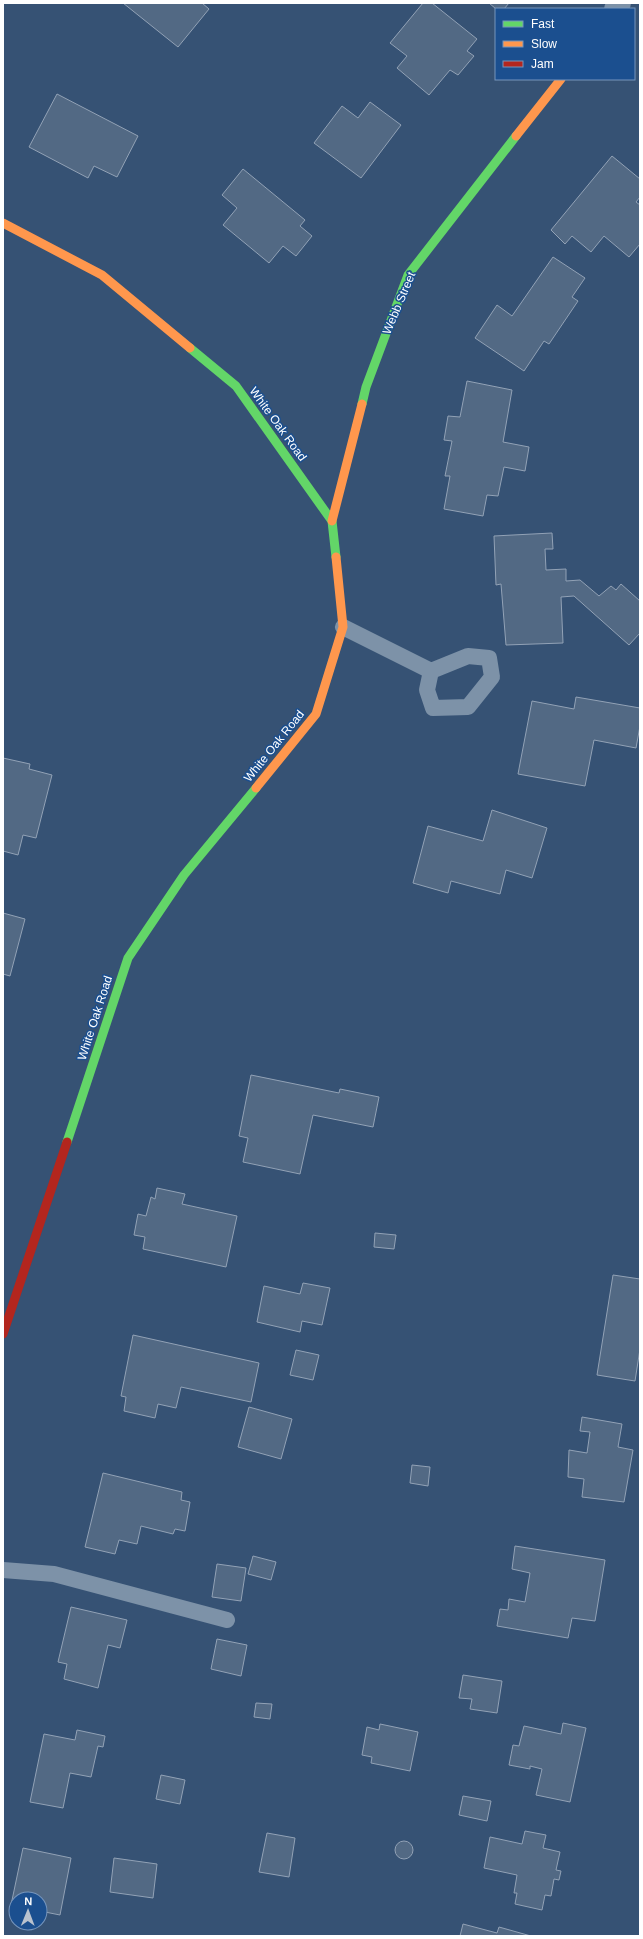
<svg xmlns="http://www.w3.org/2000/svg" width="643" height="1939" viewBox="0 0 643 1939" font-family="Helvetica,sans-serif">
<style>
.building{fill:#526984;stroke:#92a2b6}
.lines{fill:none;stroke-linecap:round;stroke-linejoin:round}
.lane{stroke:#7d92a8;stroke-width:16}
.street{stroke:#7d92a8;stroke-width:22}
.fast{stroke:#63d668;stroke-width:9}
.slow{stroke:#ff974d;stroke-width:9}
.jam{stroke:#b3261e;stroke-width:9}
.labels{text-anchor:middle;stroke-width:3;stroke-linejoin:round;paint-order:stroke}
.street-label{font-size:12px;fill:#fff;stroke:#1b4f8f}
</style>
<rect width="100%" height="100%" fill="#365274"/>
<g class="building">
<polygon points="123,3 202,3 209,9 178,47"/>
<polygon points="423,3 432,3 477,39 467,51 474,56 458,75 450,70 429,95 397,68 407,56 390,43"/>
<polygon points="489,3 509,3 504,9 496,9"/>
<polygon points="57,94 138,136 117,177 94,166 88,178 29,147"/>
<polygon points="370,102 401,125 361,178 314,143 342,106 358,118"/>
<polygon points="612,156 640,179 640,197 636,202 640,205 640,244 629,257 604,236 591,252 572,236 565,244 551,230"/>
<polygon points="243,169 305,220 300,226 312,236 296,256 283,246 269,263 223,225 237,208 222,195"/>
<polygon points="553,257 585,278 572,297 578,301 549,344 544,341 524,371 475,338 497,305 512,316"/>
<polygon points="467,381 512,390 503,442 529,447 525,471 504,467 498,496 487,495 483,516 444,509 450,476 445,476 452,441 444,440 448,416 460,417"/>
<polygon points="552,533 553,549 545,549 546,570 566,569 566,581 580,580 599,596 611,586 616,590 621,584 640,601 640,633 629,645 574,596 561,597 563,643 506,645 501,584 496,585 494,536"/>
<polygon points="576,697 640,708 640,726 636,748 594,740 585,786 518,774 532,701 574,709"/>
<polygon points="3,758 30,764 29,769 52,775 36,838 23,835 18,855 3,851"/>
<polygon points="492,810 547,828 532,878 506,870 500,894 451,881 448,893 413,883 428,826 483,841"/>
<polygon points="3,913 25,919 10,976 3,974"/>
<polygon points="251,1075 339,1093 340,1089 379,1097 373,1127 313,1115 300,1174 243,1162 248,1138 239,1136"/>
<polygon points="157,1188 185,1194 182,1204 237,1216 226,1267 143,1249 145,1237 134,1235 137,1219 138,1214 146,1216 151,1197 155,1199"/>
<polygon points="375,1233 396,1235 394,1249 374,1247"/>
<polygon points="613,1275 640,1279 640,1349 635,1381 597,1375"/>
<polygon points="303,1283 330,1288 322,1325 302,1321 300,1332 257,1322 264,1286 300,1294"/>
<polygon points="133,1335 259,1363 251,1402 181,1387 176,1408 158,1404 155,1418 124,1411 126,1397 121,1396"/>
<polygon points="296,1350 319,1355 313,1380 290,1375"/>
<polygon points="249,1407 292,1419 281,1459 238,1447"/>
<polygon points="582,1417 622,1424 618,1447 633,1450 624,1502 582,1497 584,1479 568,1477 569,1450 587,1453 590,1432 580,1431"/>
<polygon points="412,1465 430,1467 428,1486 410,1483"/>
<polygon points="103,1473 182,1492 181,1500 190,1502 185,1531 175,1529 173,1534 141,1526 137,1544 119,1540 115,1554 85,1547"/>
<polygon points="515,1546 605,1560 595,1621 572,1618 568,1638 497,1626 500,1609 508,1610 509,1599 525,1602 530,1573 512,1569"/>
<polygon points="253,1556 276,1562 271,1580 248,1574"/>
<polygon points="217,1564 246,1568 241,1601 212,1597"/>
<polygon points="71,1607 127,1620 120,1648 108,1645 98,1688 64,1679 67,1664 58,1662"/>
<polygon points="217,1639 247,1645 241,1676 211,1669"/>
<polygon points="463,1675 502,1681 497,1713 470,1709 472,1699 459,1698"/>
<polygon points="256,1703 272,1704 270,1719 254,1717"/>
<polygon points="563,1723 586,1728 570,1802 536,1795 542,1769 530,1766 530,1769 509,1765 513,1745 519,1746 524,1726 561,1734"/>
<polygon points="380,1724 418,1732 410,1771 371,1763 372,1757 362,1755 367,1727 379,1730"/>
<polygon points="77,1730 105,1736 103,1747 98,1746 91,1777 70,1773 63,1808 30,1802 44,1734 75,1740"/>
<polygon points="161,1775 185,1780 180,1804 156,1799"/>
<polygon points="463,1796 491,1801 487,1821 459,1815"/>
<polygon points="525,1831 546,1835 543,1848 560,1852 556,1870 561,1871 559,1880 554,1879 551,1896 545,1895 542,1910 515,1904 517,1893 514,1893 517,1875 484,1868 490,1837 522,1844"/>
<polygon points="267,1833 295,1838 289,1877 259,1872"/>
<circle cx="404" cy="1850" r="9"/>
<polygon points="23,1848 71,1858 60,1915 40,1911 40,1899 16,1899 16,1906 11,1905"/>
<polygon points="114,1858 157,1864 153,1898 110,1892"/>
<polygon points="463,1924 497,1933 499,1927 531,1936 460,1936"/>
</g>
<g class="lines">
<g class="lane">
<polyline points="343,627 431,671 468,656 489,658 492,677 468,707 433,708 427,690 431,671"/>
<polyline points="3,1570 54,1574 227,1620"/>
</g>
<polyline class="street" points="615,9 620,3"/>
<g class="fast">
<polyline points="190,348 236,386 332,521 336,557"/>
<polyline points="362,404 366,387 408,275 516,136"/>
<polyline points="67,1142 128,958 184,875 256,788"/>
</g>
<g class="slow">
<polyline points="516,136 561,79"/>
<polyline points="3,223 102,275 190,348"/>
<polyline points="332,521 362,404"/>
<polyline points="256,788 316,714 343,627 336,557"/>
</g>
<polyline class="jam" points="3,1334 67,1142"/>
</g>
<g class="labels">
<g class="street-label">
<text transform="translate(399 303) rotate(-67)" y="4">Webb Street</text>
<text transform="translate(278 424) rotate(54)" y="4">White Oak Road</text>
<text transform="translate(274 746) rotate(-51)" y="4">White Oak Road</text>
<text transform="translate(95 1018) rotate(-72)" y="4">White Oak Road</text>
</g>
</g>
<rect width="643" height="1939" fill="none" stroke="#ffffff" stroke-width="8"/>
<rect x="495" y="8" width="140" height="72" fill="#1b4f8f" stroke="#7695bc"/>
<rect x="503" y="21" width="20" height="6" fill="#63d668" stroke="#7695bc"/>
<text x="531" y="28" font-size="12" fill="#ffffff">Fast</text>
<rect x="503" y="41" width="20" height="6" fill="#ff974d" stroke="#7695bc"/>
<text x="531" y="48" font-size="12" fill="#ffffff">Slow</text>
<rect x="503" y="61" width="20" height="6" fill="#b3261e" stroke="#7695bc"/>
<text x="531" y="68" font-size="12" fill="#ffffff">Jam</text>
<g transform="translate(28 1911) rotate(1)"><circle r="19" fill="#1b4f8f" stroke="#7695bc"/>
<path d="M0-3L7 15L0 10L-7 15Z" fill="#b9c2ce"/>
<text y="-6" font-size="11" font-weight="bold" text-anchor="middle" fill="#ffffff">N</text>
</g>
</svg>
